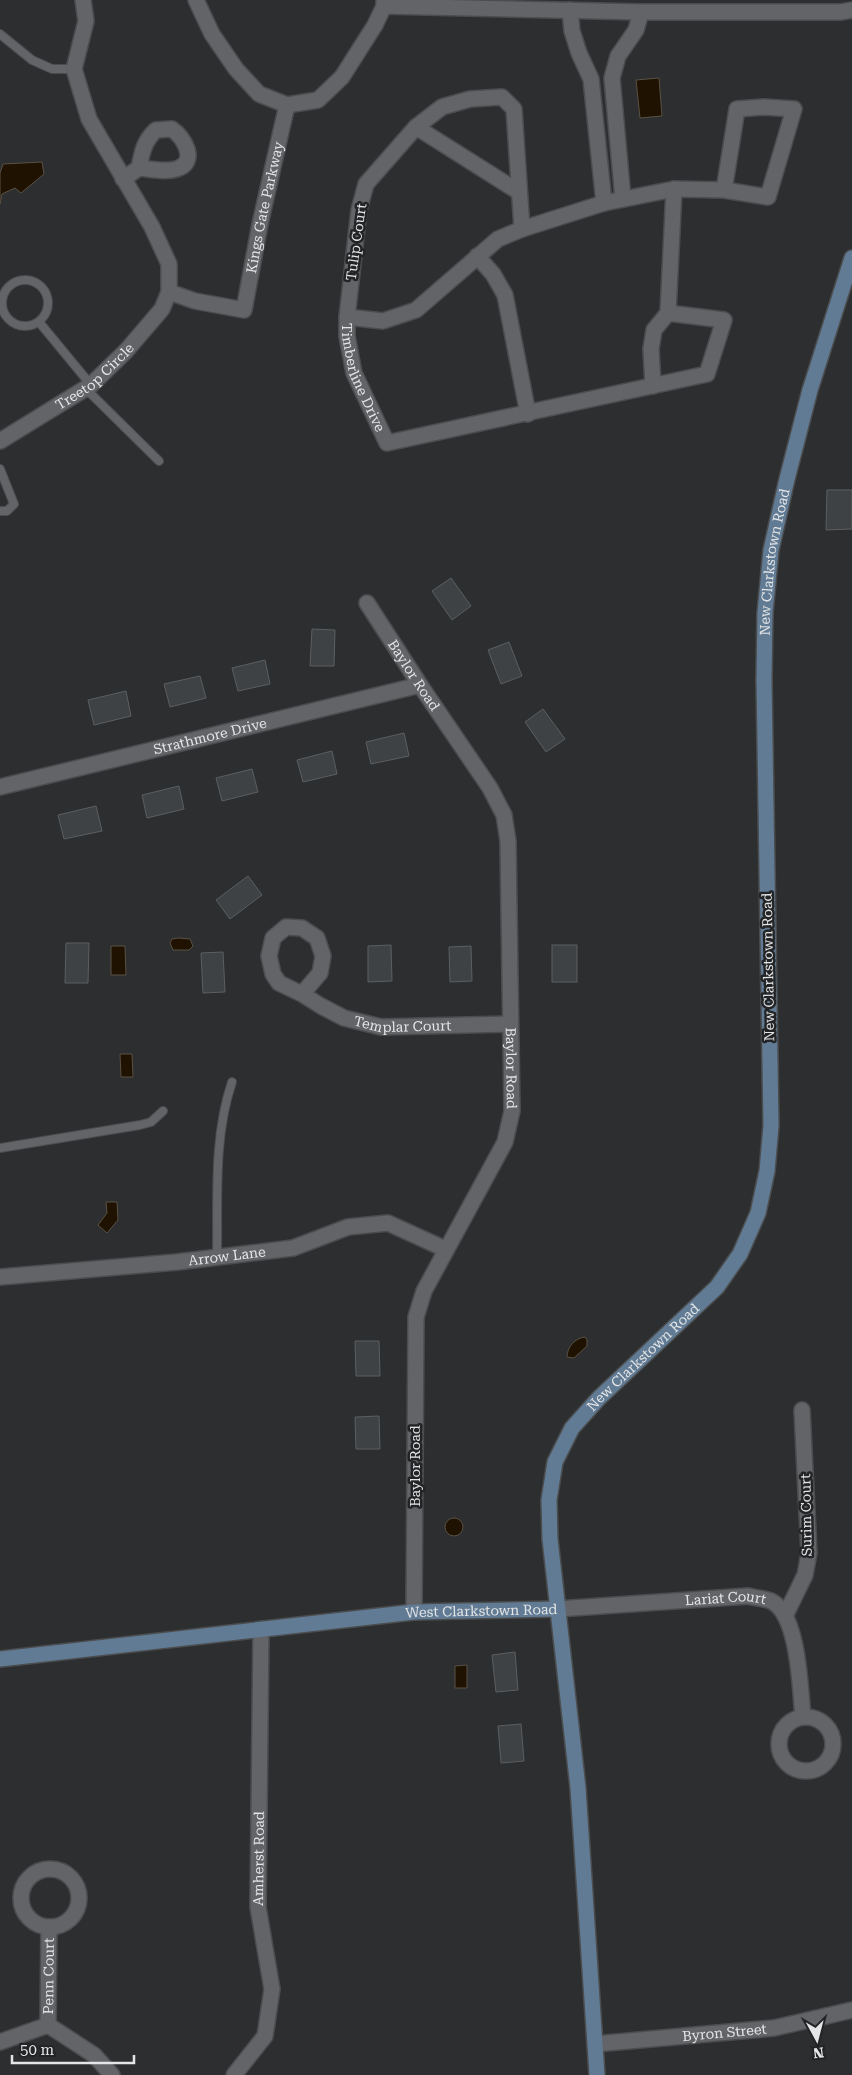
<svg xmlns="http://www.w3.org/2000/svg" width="852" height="2075" viewBox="0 0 852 2075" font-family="'Roboto Serif',serif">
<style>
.water{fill:#1f1200;stroke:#5a5145}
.building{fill:#3f4244;stroke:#5c5f61}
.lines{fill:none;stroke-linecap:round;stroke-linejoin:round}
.lane-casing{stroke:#4a4c4e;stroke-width:10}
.street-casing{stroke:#4a4c4e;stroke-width:18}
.secondary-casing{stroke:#4a4c4e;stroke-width:18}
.lane{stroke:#626467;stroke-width:8}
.street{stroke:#626467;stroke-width:15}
.secondary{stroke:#617b94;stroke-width:15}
.labels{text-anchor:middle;stroke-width:5;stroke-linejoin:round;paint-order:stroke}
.street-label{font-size:14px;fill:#e4e5e6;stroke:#222426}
</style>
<rect width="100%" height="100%" fill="#2c2e2f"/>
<g class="water">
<polygon points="659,78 662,116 640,118 636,80"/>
<polygon points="42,162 44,174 21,193 15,188 2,194 0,204 0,173 3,164"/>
<polygon points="178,938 190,939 193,946 189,950 173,950 170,943 172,939"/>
<polygon points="111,946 125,946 126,975 111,975"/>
<polygon points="120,1054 132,1054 133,1077 121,1077"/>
<polygon points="106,1202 117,1202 118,1220 107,1233 98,1225 107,1213"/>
<path d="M585,1337L587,1340V1346L574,1358L567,1357C567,1347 575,1338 585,1337Z"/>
<circle cx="454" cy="1527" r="9"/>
<polygon points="467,1665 467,1688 455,1688 455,1666"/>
</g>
<g class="building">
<polygon points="827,490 852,490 852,529 826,530"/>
<polygon points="451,578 471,606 452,620 432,591"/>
<polygon points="312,629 335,630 334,666 310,666"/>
<polygon points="509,642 522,676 501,684 488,650"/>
<polygon points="265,660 270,684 238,691 232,668"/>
<polygon points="200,676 206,698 170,707 164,684"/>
<polygon points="126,691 131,716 94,725 88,700"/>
<polygon points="543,709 565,739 546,752 525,722"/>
<polygon points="404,733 409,756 371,764 366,742"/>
<polygon points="332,751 337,774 303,782 297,760"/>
<polygon points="252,769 258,792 222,801 216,778"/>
<polygon points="179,786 184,809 147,818 142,795"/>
<polygon points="96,806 102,831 64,839 58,815"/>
<polygon points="248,876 262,895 230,919 216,900"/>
<polygon points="66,943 89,943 88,983 65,983"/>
<polygon points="391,945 392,981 368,982 368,946"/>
<rect x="552" y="945" width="25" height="37"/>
<polygon points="471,946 472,981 450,982 449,947"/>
<polygon points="223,952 225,992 203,993 201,953"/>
<polygon points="355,1341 379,1341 380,1376 356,1376"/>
<polygon points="379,1416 380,1449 356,1449 355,1417"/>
<polygon points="515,1652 518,1690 496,1692 492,1655"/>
<polygon points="521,1724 524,1761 501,1763 498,1726"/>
</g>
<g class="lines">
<g class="lane-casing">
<g id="lane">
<polyline points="0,34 32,60 52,69 74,69"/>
<circle cx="25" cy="303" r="23"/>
<polyline points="39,322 91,385"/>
<polyline points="86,389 159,461"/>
<polyline points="0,469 14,504 7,511 0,511"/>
<polyline points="0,1148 140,1125 151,1122 163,1111"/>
<path d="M217,1257C218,1200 213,1138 232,1082"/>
</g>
</g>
<g class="street-casing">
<g id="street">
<polyline points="196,0 212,34 236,69 259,94 287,105 318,100 342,77 375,25 384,6 384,0"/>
<polyline points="384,6 641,12 841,12 852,10"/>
<polyline points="570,10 572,31 579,53 591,79 604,203"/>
<polyline points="416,127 519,192"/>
<path d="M123,179L139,168C142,152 144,141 156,130L172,129C183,137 198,160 179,168C168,173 151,169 139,168"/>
<polyline points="623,199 612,78 618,56 636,30 641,12"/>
<path id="s1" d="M522,229L514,109L502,97L470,99L442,107L416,127L366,184L359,210L347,317V336L354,373L387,443L707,374L724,320L668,313"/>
<polyline points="477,256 493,274 505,295 528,414"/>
<path id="s2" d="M169,292L195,301L244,310L260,224L287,105"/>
<polyline points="347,317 383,321 416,310 498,239 522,229 604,203 674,189 724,190 768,197 794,109 764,107 737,109 724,190"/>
<polyline points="653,386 651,349 654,330 668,313 674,189"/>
<path id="s3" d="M0,441L91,385L126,351L162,309L169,292V264L152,227L89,119L74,69L86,21L83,0"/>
<path id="s4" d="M367,603L420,685L490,788L504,815L508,841L512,1111L505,1142L424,1291L416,1317L414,1612"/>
<path id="s5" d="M0,787L420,685"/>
<path id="s6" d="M302,994L320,973L323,956L317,938L302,928L286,927L273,938L269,956L273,974L279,983L302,994L321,1006L344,1018L381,1027L510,1024"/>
<path id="s7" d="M0,1277L177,1262L293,1248L348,1227L388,1223L445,1249"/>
<path id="s8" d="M557,1609L748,1596C755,1598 764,1598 771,1601C799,1614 800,1689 803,1717"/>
<polyline points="785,1616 805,1575 809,1553 802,1410"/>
<circle cx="806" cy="1744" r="27"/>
<circle cx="50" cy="1898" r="29"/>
<path id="s9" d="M48,2025L49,1927"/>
<polyline points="0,2042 48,2025 94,2055 112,2075"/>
<path id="s10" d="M595,2044L774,2028L852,2010"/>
<path id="s11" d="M234,2075L265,2036L272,1989L258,1907L261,1630"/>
</g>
</g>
<g class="secondary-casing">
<g id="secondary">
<path id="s12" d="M0,1659L414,1612L557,1609"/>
<path id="s13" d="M597,2075L578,1788L550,1539L549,1500L555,1462L572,1428L599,1398L717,1287L740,1254L758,1213L767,1171L771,1126L764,679L765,613L771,550L787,479L810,390L852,258"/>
</g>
</g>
<use href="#lane" class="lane"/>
<use href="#street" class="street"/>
<use href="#secondary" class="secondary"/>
</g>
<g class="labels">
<g class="street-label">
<text dy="5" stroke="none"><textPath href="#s2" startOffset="182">Kings Gate Parkway</textPath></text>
<text transform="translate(356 242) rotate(-82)" y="5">Tulip Court</text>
<text dy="5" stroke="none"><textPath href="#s3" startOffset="115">Treetop Circle</textPath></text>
<text dy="5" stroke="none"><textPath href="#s1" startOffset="505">Timberline Drive</textPath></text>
<text dy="5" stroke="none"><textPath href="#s13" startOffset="1594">New Clarkstown Road</textPath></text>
<text dy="5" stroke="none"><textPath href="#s4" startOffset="86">Baylor Road</textPath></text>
<text dy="5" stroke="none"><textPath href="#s5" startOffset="216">Strathmore Drive</textPath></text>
<text transform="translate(768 967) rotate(-91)" y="5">New Clarkstown Road</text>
<text dy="5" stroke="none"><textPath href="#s6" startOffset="296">Templar Court</textPath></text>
<text dy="5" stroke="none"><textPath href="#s4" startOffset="506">Baylor Road</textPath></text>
<text dy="5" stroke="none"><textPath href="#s7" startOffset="228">Arrow Lane</textPath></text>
<text dy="5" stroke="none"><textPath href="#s13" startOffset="754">New Clarkstown Road</textPath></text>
<text transform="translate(415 1466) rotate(-90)" y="5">Baylor Road</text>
<text transform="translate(806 1515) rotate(-91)" y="5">Surim Court</text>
<text dy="5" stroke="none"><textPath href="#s8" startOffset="169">Lariat Court</textPath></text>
<text dy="5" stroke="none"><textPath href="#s12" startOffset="484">West Clarkstown Road</textPath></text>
<text dy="5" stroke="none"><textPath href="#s11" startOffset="229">Amherst Road</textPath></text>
<text dy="5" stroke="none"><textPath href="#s9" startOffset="49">Penn Court</textPath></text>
<text dy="5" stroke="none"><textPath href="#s10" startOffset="130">Byron Street</textPath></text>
</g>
</g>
<g transform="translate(817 2040) rotate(173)" stroke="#222426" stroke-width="4" paint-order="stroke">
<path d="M0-4L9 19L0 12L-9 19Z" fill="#e4e5e6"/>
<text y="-8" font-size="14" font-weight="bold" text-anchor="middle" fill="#e4e5e6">N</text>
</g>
<path d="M12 2055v8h122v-8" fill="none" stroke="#e4e5e6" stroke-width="2.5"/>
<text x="20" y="2055" font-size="15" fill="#e4e5e6" stroke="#222426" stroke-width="4" paint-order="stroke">50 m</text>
</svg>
